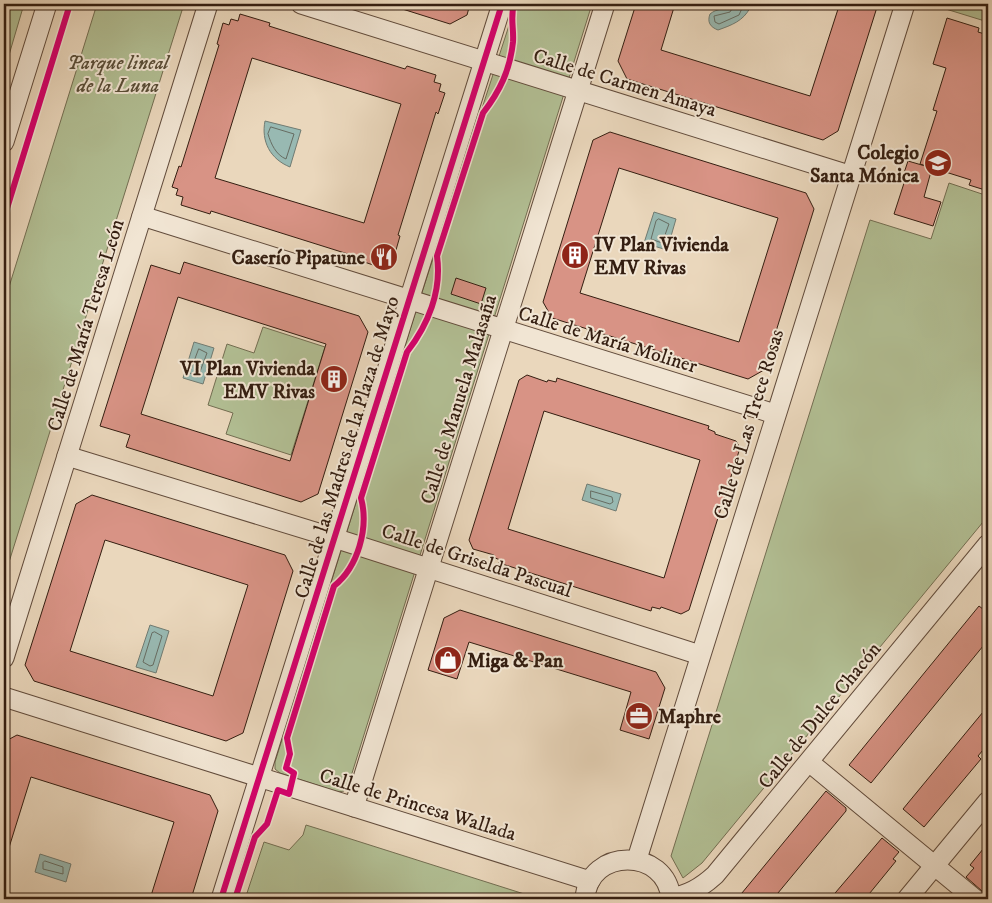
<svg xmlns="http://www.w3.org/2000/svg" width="992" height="903" viewBox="0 0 992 903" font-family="'IM FELL DW Pica',serif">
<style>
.green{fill:#b2bf94;stroke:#736e52}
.water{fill:#98b9b2;stroke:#707b72}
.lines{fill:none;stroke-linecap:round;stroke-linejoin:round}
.shore{stroke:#666c62;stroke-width:1}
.building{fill:#d89385;stroke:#341e11;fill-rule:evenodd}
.minor-casing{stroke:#624c3c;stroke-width:21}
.minor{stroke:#f1e5d3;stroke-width:19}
.cycleway-casing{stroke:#f1e5d3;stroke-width:9}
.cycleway{stroke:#d6006c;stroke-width:6}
.labels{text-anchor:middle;stroke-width:4;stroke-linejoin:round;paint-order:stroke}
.park-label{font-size:20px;font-style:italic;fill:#5a4e38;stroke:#f1e5d3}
.street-label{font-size:20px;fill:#341e11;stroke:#f1e5d3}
.poi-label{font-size:20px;font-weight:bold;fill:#341e11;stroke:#f1e5d3;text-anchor:end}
</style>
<rect width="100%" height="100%" fill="#ead7bc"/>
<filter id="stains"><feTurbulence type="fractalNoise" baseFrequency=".004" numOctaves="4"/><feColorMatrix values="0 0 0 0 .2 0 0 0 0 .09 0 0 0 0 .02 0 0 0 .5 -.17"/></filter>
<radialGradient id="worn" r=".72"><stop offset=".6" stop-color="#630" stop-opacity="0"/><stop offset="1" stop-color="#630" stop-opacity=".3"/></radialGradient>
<g class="green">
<polygon points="4,4 24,4 4,72"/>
<polygon points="97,4 184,4 4,578 4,303"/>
<polygon points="516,4 592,4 348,786 344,791 338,792 280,773 275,769 275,762 413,320"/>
<polygon points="937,4 988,4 988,22 936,6"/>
<polygon points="949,183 988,196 988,516 702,863 683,878 671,856 870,220 931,239"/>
<polygon points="263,327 325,347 291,455 226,434 233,413 208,405 227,344 254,353"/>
<polygon points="306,825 335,834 540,899 245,899 264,842 289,850 303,835"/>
</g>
<g class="water">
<path d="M732,4H749L750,8C743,21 732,25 718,30C710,27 707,22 710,14C717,8 725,10 732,4Z"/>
<path d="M265,121L301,130L290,167C270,159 261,141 265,121Z"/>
<polygon points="654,212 676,219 667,250 644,243"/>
<polygon points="194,342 214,348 203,384 183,378"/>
<polygon points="587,484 621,494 616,511 582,500"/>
<polygon points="150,625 169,631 156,673 136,667"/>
<polygon points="40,854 71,864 66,882 35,872"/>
</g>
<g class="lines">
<g class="shore">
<polyline points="735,4 730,12 714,16 715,22 719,24 739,15 744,4"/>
<path d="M271,127L294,134L286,159C276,155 271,144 268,134Z"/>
<polygon points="659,219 669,224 662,243 651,239 656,221"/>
<polygon points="199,349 207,353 198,377 190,373"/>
<polygon points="591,491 612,497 613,502 610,504 591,498"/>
<polygon points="155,632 162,636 153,665 150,666 143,662 152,633"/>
<polygon points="45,861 63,867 63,874 43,869 43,863"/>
</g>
</g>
<g class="building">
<polygon points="396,4 470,4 467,15 450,24 396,7"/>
<polygon points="636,4 675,4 661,50 810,96 839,6 848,8 849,4 878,4 838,131 823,140 627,79 618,61"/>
<path d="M240,14L270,23L269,26L405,69L407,66L436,75L434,82L441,84L439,91L445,93L438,114L436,112L398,235L400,236L394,257L388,255L386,261L379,259L376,266L347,256L348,254L211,211L210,214L181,205L183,197L176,195L178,189L172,187L179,166L181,167L219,45L217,44L223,23L229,25L231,19L238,21ZM252,58L401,104L364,223L215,178Z"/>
<polygon points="947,18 979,28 978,32 988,35 988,179 985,190 969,185 971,180 920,164 937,111 933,110 946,68 933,64"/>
<path d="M610,132L806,193L814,209L764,370L748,379L552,318L543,302L593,140ZM619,168L778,218L739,342L580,293Z"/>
<polygon points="908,161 932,168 924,197 941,202 933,226 894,214 906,177 903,176"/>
<path d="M184,262L359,316L368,332L318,494L301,502L126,447L130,435L100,426L151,265L180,274ZM178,297L326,344L290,461L141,414Z"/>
<polygon points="456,278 486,288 481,304 451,294"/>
<path d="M527,375L547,382L548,380L556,382L557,378L709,426L708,429L715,432V434L736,441L740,448L689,610L681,614L661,607L660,609L652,607L651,611L499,563L500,560L493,557L494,555L473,549L469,540L519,380ZM544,411L700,460L664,578L508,529Z"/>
<path d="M92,495L285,555L293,571L243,733L226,741L34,681L25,665L76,504ZM105,540L248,585L213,696L70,651Z"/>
<polygon points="979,606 988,613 988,640 871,783 849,765"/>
<polygon points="460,610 656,672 665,688 649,739 620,730 631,692 469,642 457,679 428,670 444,618"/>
<polygon points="988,706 988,744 978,756 981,759 924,827 903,809"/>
<polygon points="17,735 210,795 218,811 191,899 150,899 174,822 31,777 7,854 4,853 4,742"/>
<polygon points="826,791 846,808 846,811 821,841 773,899 737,899"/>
<polygon points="882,838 899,852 893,859 896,861 865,899 830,899"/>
<polygon points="988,843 988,899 986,899 982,891 966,877 974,868 970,865"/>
</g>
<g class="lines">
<g class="minor-casing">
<g id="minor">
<polyline points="301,4 849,175"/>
<polyline points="4,142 47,4"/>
<polyline points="142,216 775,414"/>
<polyline points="67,456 328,536 700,655"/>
<polyline points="4,658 208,4"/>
<polyline points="4,697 590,881"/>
<polyline points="809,762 975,899"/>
<polyline points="354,807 605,4"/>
<polyline points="637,859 905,4"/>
<path d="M671,897C689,896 703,886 715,875L988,544"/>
<polyline points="221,899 502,4"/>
<path d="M585,899C588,847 667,847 671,899"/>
<polyline points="907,899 988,801"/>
</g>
</g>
<use href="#minor" class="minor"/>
<g class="cycleway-casing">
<g id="cycleway">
<polyline points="4,218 70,4"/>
<polyline points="221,899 502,4"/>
<path d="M235,899L255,837L267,824L278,790L289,794L294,773L286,768L290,754L287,738L334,586C358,567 369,528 361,498L407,352C428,325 442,291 437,256L483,113C500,91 510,70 513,42C514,28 510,18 514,4"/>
</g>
</g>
<use href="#cycleway" class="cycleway"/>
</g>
<defs>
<g id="school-disc" transform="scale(1.4375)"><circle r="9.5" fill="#8f2418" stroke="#f1e5d3"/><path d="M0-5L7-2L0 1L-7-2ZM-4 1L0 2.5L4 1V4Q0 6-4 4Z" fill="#fff"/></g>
<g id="building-disc" transform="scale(1.4375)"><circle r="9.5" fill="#8f2418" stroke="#f1e5d3"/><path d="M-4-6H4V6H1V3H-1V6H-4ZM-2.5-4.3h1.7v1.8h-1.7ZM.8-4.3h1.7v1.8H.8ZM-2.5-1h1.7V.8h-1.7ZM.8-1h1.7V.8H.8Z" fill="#fff"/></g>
<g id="restaurant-disc" transform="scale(1.4375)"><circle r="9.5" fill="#8f2418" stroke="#f1e5d3"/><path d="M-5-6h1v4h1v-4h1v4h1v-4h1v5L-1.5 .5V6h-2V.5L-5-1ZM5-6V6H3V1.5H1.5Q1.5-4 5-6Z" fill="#fff"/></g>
<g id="shop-disc" transform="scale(1.4375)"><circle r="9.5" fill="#8f2418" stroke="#f1e5d3"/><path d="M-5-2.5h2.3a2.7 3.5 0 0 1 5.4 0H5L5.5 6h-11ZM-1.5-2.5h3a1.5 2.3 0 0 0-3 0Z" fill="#fff"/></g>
<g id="office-disc" transform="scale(1.4375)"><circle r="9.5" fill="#8f2418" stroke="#f1e5d3"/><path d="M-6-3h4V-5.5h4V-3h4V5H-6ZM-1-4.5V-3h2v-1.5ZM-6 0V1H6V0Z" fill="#fff"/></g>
</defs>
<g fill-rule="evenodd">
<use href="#school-disc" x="938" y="163"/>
<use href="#building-disc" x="575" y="255"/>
<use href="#restaurant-disc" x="384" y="257"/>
<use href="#building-disc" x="334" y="379"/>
<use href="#shop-disc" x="448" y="660"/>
<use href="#office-disc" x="639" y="716"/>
</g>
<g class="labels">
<g class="park-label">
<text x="118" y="69">Parque lineal<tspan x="118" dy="23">de la Luna</tspan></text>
</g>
<g class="street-label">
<text transform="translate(625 82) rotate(17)" y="7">Calle de Carmen Amaya</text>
<text transform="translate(85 325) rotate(-73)" y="7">Calle de María Teresa León</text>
<text transform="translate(608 339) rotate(17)" y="7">Calle de María Moliner</text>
<text transform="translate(458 399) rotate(-73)" y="7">Calle de Manuela Malasaña</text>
<text transform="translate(748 424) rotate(-73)" y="7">Calle de Las Trece Rosas</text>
<text transform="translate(346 447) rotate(-73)" y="7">Calle de las Madres de la Plaza de Mayo</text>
<text transform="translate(477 560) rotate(18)" y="7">Calle de Griselda Pascual</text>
<text transform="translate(819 715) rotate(-51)" y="7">Calle de Dulce Chacón</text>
<text transform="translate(418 804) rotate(17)" y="7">Calle de Princesa Wallada</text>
</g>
<g class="poi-label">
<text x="919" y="159">Colegio<tspan x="919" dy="23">Santa Mónica</tspan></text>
<text x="594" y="251" text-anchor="start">IV Plan Vivienda<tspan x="594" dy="23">EMV Rivas</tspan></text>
<text x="365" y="264">Caserío Pipatune</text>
<text x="315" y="375">VI Plan Vivienda<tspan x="315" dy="23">EMV Rivas</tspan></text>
<text x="467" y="667" text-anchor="start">Miga &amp; Pan</text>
<text x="658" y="723" text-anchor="start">Maphre</text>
</g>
</g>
<rect width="992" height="903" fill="none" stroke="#ead7bc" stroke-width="20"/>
<rect x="5" y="5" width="982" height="893" fill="none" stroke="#341e11" stroke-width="2.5"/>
<rect x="10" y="10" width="972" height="883" fill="none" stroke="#341e11"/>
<rect width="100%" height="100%" filter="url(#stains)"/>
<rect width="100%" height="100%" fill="url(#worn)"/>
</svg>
